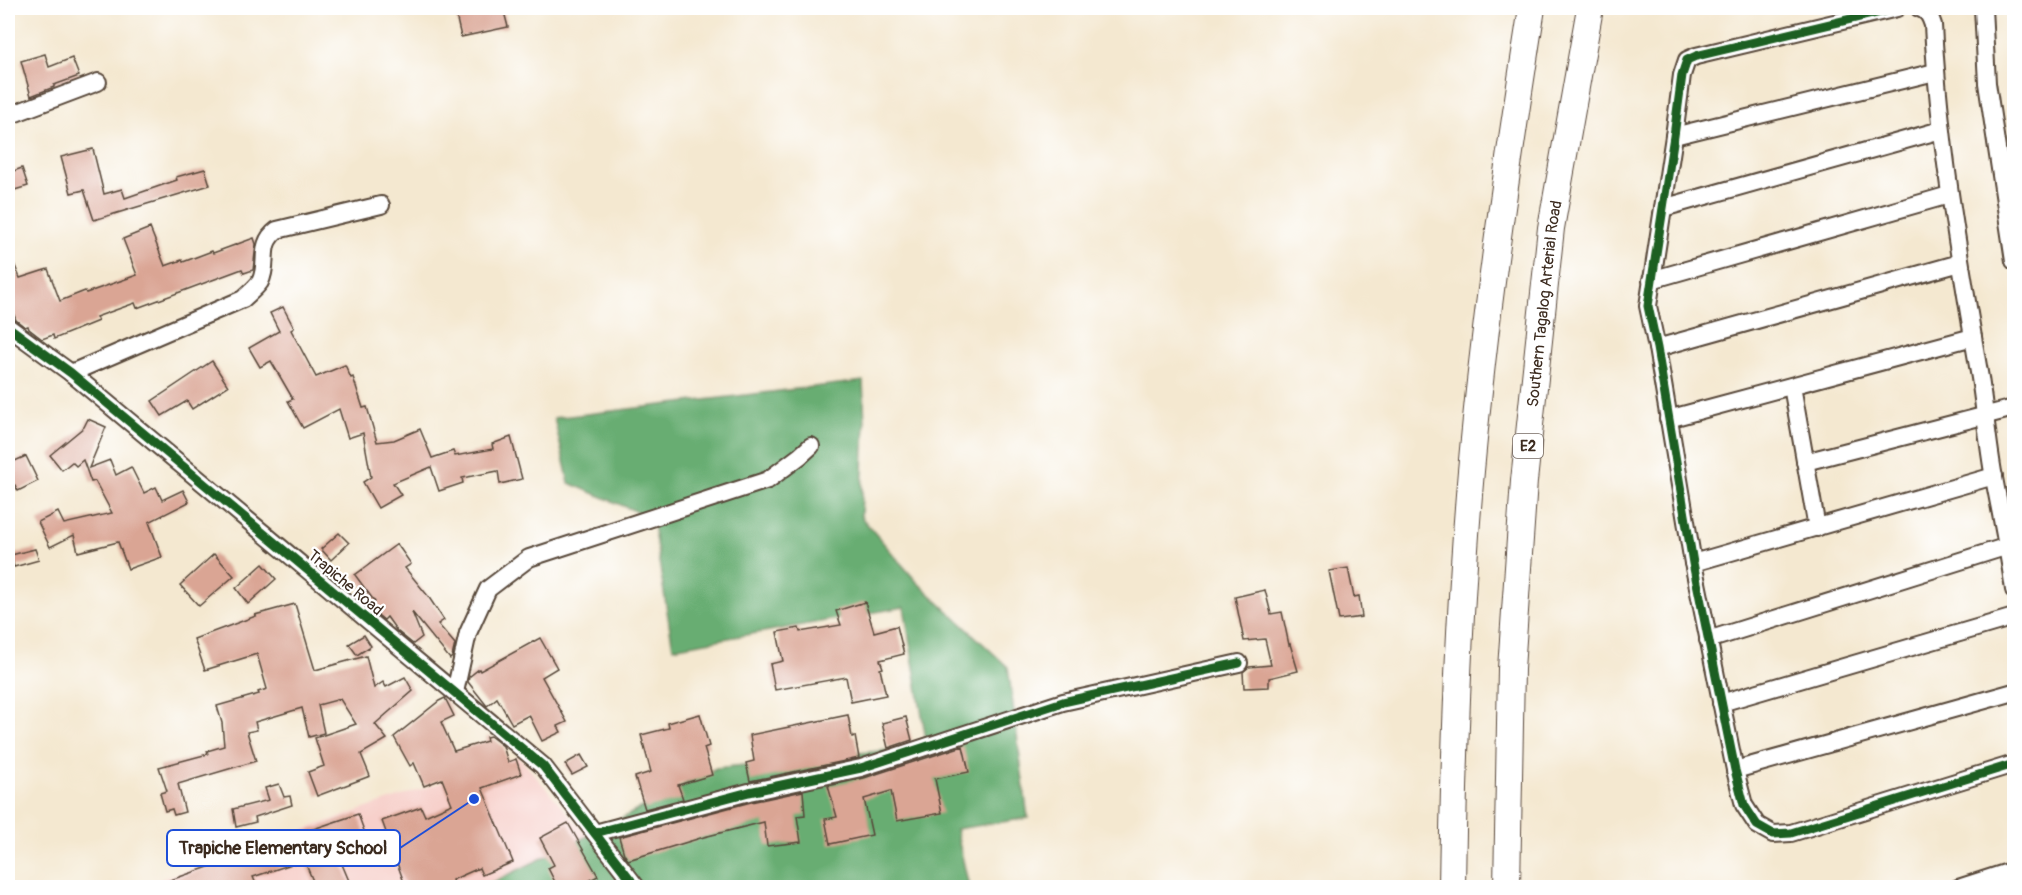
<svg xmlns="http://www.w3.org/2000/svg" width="2022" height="895" viewBox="0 0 2022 895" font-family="Pangolin,sans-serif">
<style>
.built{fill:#f7d0cb}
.forest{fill:#68ad72;stroke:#526c48;stroke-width:1.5}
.building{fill:#daa594}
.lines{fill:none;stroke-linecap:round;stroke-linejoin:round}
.minor-casing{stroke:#574639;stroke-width:20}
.highway-casing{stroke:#574639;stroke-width:28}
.minor{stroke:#fff;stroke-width:16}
.highway{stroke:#fff;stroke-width:26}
.cycleway-casing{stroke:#fff;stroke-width:13}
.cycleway{stroke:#1b5e20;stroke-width:9}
.labels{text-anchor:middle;stroke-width:4.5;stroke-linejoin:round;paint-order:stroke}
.shield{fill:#fff;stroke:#766a62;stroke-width:1.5}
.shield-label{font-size:15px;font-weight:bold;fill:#3b2a1e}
.street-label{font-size:16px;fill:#3b2a1e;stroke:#fff}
.leader{fill:none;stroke:#1d4ed8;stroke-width:2}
.callout-dot{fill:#1d4ed8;stroke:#fff;stroke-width:2}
.callout{fill:#fff;stroke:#1d4ed8;stroke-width:2}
.callout-label{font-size:18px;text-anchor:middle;font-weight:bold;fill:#3b2a1e}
</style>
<rect width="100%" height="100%" fill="#fff"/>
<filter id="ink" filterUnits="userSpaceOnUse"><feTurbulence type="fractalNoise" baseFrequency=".0167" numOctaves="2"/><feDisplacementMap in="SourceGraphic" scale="12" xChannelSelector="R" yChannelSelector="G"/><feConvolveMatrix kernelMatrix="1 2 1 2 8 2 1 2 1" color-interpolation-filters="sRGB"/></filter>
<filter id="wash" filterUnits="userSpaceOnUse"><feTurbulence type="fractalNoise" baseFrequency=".008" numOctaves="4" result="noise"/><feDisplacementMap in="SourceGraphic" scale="24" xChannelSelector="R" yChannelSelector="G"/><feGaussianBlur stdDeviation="1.35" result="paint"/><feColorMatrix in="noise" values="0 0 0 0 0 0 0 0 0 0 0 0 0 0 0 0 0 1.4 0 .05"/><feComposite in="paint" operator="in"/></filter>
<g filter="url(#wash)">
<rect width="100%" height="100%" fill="#f4e8d0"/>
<polygon class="built" points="518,756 593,842 509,887 135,888"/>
<polygon class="forest" points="863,381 865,424 861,517 917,582 1008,667 1028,818 956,829 969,887 481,888 600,830 716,768 927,746 904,607 673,648 652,518 569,483 554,418"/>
<g id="blocks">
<g class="building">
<polygon points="491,8 503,8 508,27 461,37 456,15"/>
<polygon points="45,54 49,67 72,58 79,76 54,85 54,87 31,96 21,61"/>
<polygon points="93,149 104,194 122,189 125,198 177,180 176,177 205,169 210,185 94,220 84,190 71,193 61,157"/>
<polygon points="22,168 28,186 8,192 8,173"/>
<polygon points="150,228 165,266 182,260 183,262 212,251 213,253 254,238 256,244 253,270 244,273 242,269 137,308 135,303 96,317 98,321 54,339 53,335 42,339 29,329 28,326 25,327 16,320 12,310 8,312 8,249 20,278 48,269 60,301 85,291 86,293 137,275 123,239"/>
<polygon points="283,307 294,328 291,330 316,377 345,365 351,378 353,377 363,408 367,407 377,442 394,440 420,429 432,458 453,451 455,456 493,449 492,444 511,437 522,479 500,484 498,471 462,478 463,483 439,491 431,467 393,483 401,495 378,508 363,482 371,477 363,433 348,438 339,409 303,428 288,401 293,399 271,361 260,367 249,348 279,331 270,313"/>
<polygon points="212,361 228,386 192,409 187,401 162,416 152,401"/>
<polygon points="88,419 106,427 89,468 110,460 116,475 131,467 144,493 156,487 162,500 183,490 189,502 149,522 162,557 128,569 118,542 78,552 74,535 50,547 38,522 58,512 64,524 112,513 95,481 91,482 83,460 76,466 72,462 62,470 50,455 84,427"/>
<polygon points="26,456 38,481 18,491 15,485 8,490 8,464"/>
<polygon points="339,533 349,543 331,560 321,549"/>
<polygon points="397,544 411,564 405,568 428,596 444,620 438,624 455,644 452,657 450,659 412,612 422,637 413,644 397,631 387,617 384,620 369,608 375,602 355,575"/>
<polygon points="35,549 39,560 14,567 11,555"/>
<polygon points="214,554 234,576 199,606 180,585"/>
<polygon points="263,564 276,579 248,604 236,588"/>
<polygon points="1348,568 1354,597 1359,596 1362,617 1339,620 1329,571"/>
<polygon points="1265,590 1271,614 1282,612 1289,645 1290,644 1298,671 1269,678 1269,687 1244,688 1243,672 1249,667 1271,665 1265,639 1244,641 1235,597"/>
<polygon points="865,602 874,632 897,626 904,654 880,660 883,668 880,669 886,695 851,702 846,677 775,690 770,664 783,661 777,632 799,628 800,632 841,625 836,611"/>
<polygon points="295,604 315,670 366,656 374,688 383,682 386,687 405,677 413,691 375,724 387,739 361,754 370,776 317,796 308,772 324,766 315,738 356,724 340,699 318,705 324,733 309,737 302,708 255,722 257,730 247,732 256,761 178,784 185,812 174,815 172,809 165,811 160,793 167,791 159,767 208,754 207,751 224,746 222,723 217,706 259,694 258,692 267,689 257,654 205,670 194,639 256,616 255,615"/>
<polygon points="364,635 371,646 357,655 349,644"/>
<polygon points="540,638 557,668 542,677 567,722 558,726 561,732 542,741 529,715 512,724 497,698 487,706 468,682 469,677 479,669 480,671"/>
<polygon points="445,698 454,716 441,722 454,751 487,741 486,737 490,736 503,746 508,762 516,759 521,774 482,788 513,862 482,875 479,868 452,880 454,888 406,888 382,821 421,807 425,816 452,804 442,779 424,786 414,763 410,766 394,737 439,701"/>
<polygon points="700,714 709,746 704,748 712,775 678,785 683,799 645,809 635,777 651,772 641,735 669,728 668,723"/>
<polygon points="848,715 852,737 855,736 859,758 750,781 746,763 754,761 750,735"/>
<polygon points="906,717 912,740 888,748 882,723"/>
<polygon points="963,746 969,772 935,779 942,813 897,821 891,791 864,799 872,835 830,844 825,819 837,817 828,786 864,778"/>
<polygon points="581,755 588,767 572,775 565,764"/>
<polygon points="279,784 284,797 290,796 292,805 255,817 256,822 236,827 233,809 269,800 265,788"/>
<polygon points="803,791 805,815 797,816 801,842 767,846 764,822 704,837 628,860 624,854 619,837 751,802"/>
<polygon points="358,814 367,839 336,850 352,888 316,888 304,860 253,877 256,884 246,888 157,888 156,885 258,850 257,848"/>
<polygon points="568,823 598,876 576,888 558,888 548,868 554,865 540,838"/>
</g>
</g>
</g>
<g filter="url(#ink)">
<use href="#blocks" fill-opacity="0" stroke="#574639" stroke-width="1.5"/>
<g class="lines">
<g class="minor-casing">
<g id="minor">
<polyline points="1897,8 1696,56 1687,60 1682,75 1674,136 1648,306 1657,348 1693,563 1735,770 1744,805 1757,825 1773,834 1791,833 2014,764"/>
<path d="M1919,8C1928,11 1930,16 1933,25C1939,144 1960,261 1980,378C1985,411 1988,445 1994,478C2001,515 2009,552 2014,590"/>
<polyline points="1983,8 1987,83 2014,261"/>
<polyline points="8,116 98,82"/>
<polyline points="1674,136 1935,72"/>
<polyline points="1663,208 1941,130"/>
<polyline points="1651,280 1949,195"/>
<polyline points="8,327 71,373 543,766 637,888"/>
<polyline points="1657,348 1960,263"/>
<path d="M71,373L243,299C248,294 256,288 260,282C270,263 257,245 277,230L381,205"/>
<polyline points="1792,386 1817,528"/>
<polyline points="1668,419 1973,337"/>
<polyline points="1805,462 2014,408"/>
<polyline points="1693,563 1994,476"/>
<polyline points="1708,640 2008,546"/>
<polyline points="455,692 468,633 488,589 529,558 768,480 800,456 811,446"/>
<polyline points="1721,703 2014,617"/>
<polyline points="1735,770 2014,692"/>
<polyline points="595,833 749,792 861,768 1063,702 1239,663"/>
<polyline points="1958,888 2014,870"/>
</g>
</g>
<g class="highway-casing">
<g id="highway">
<path d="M1452,888C1454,748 1459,609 1471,471C1485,315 1508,161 1532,8"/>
<path id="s1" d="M1507,888L1511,669L1524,481L1551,228L1590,8"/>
</g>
</g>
<use href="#minor" class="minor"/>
<use href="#highway" class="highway"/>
<g class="cycleway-casing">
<g id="cycleway">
<polyline points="1897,8 1696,56 1687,60 1682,75 1674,136 1648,306 1657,348 1693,563 1735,770 1744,805 1757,825 1773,834 1791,833 2014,764"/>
<polyline points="8,327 71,373 543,766 637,888"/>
<polyline points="595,833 749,792 861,768 1063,702 1239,663"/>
</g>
</g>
<use href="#cycleway" class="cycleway"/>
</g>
</g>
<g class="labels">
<rect class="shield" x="1513" y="434" width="30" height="24" rx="4.5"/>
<g class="shield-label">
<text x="1528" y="451">E2</text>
</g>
<g class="street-label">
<text dy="6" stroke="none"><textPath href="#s1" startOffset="586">Southern Tagalog Arterial Road</textPath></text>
<text transform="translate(346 582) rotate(40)" y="6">Trapiche Road</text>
</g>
</g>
<path class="leader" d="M474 799L400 848"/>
<circle class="callout-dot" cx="474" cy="799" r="6"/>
<rect class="callout" x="167" y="830" width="233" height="36" rx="6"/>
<g class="callout-label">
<text x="283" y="854">Trapiche Elementary School</text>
</g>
<rect width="2022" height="895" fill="none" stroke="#fff" stroke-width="30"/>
</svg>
